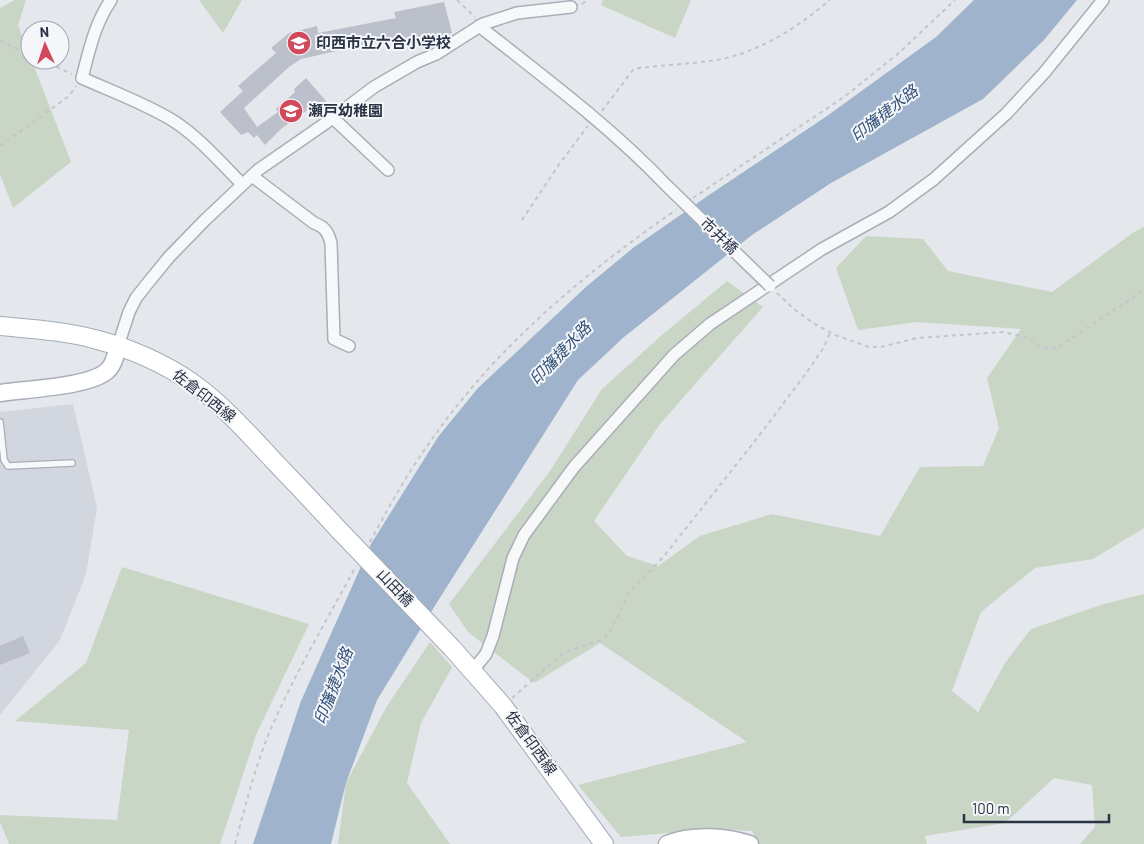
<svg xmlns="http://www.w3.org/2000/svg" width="1144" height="844" viewBox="0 0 1144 844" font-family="Barlow,'Noto Sans JP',sans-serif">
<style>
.built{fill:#d2d6de}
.green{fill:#c9d6c5}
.water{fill:#9fb4cc}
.building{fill:#bbc0ca}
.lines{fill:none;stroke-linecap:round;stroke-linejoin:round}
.lane-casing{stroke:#a9aeb7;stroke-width:8}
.street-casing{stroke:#a9aeb7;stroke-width:14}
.secondary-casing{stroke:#a9aeb7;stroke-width:19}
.primary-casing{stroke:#a3abb8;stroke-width:20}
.path{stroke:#c2c5cb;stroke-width:2;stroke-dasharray:4 4;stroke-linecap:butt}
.lane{stroke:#f7f8fa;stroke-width:5.5}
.street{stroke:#f7f8fa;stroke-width:11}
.secondary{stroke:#fff;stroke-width:16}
.primary{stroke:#fff;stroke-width:18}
.street-bridge-casing{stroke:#a9aeb7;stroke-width:14;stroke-linecap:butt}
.primary-bridge-casing{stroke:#a3abb8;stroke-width:20;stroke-linecap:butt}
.street-bridge{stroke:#f7f8fa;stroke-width:11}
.primary-bridge{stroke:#fff;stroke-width:18}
.labels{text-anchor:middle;stroke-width:4;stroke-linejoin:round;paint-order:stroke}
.poi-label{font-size:15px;font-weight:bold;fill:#2b3445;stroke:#f4f6f9;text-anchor:start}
.street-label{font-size:15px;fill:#2b3445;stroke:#f4f6f9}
.water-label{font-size:16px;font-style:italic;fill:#34527a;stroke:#f4f6f9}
</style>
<rect width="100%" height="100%" fill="#e4e7ec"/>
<polygon class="built" points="73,404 97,508 86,574 60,640 0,715 0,412"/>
<g class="green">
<polygon points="15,0 26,0 18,25 71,162 13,208 0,174 0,8"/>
<polygon points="199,0 242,0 223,33"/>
<polygon points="603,0 691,0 675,38 601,5"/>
<polygon points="1144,227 1144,528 1093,559 1035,568 981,612 952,691 978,712 1005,663 1031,629 1104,604 1144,594 1144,844 1080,844 1095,827 1092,785 1054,778 1005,823 925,836 927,844 758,844 752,831 717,829 621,837 578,785 747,742 600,643 534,683 468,632 449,604 550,471 602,389 662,335 727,281 763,307 660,424 594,521 627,556 658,566 700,536 772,514 880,536 920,467 983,466 999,428 987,378 1021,329 917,322 858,330 836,268 866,236 923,239 948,271 1052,292 1134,232"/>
<polygon points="122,567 309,624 256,735 220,844 9,844 0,822 0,815 117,820 129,730 15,721 86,663"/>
<polygon points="430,642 452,667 421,723 407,783 450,844 338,844 346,783 387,706"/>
</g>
<polygon class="water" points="974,0 1077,0 1044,40 983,99 831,183 752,235 624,337 578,380 436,604 377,700 346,783 331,844 253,844 301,701 371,544 438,437 478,388 587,286 633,248 709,195 827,116 936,37"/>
<g class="building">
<polygon points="444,2 452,33 402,47 400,37 301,59 289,67 244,108 257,127 278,112 276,109 295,92 294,89 306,78 326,101 316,109 312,107 282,128 265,145 257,135 254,138 248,132 241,135 220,112 243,91 238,86 276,53 271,48 289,33 317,26 318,33 396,18 394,12"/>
<polygon points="23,636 30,653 0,665 0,646"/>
</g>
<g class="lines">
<g class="lane-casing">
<polyline id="lane" points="0,422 4,460 8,466 72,463"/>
</g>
<g class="street-casing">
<g id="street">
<path d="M111,0C95,23 89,51 82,78C111,91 144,103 172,120C199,137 220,162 242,184"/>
<path d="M479,26C544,77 611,127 667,186"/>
<polyline points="333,118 388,170"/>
<path d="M252,176L314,223C325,227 328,232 331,243L334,339L349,346"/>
<polyline points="118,346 129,312 136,298 147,284 169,257 205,220 258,170 333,118 374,87 417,62 436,54 483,24 517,13 571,7"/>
<polyline points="473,670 486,654 493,636 513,558 524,535 574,467 674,355 710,324 822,249 889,212 934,179 1006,114 1044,73 1103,0"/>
</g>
</g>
<g class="secondary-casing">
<g id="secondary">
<path d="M0,393C25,389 89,387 107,371C114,365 116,354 118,346"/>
<path d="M667,844C692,834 725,836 750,844"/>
</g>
</g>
<g class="primary-casing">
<g id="primary">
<path d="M0,326C32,329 66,331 98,340C131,349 162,362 191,382C222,404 247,432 273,460C295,483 317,506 338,529"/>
<polyline points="452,648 503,706 604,844"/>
</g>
</g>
<g class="path">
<polyline points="457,0 475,17"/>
<polyline points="582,4 588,0"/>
<polyline points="0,41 30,55"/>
<polyline points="42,60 72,74"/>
<path d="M602,111L633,70L639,68C664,65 691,64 716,60C758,53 797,28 830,0"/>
<polyline points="0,146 69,96 76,86"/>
<polyline points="693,198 844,97 899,53 955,0"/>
<polyline points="522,220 560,163 588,126"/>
<polyline points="777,293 794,309 813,323 835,335 869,347 881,347 917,338 1003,332 1023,336 1042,348 1051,349 1060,346 1144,290"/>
<path d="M370,542C388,508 407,474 430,442C495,348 583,274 676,210"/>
<polyline points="512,698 563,653 603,639 609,633 630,592 664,556 762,432 807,372 824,347 830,333"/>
<path d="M235,844C246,804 256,762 273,724C297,670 328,618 356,566"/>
</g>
<use href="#lane" class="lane"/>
<use href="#street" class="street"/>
<use href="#secondary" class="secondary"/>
<use href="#primary" class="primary"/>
<g class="street-bridge-casing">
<polyline id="street-bridge" points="667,186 770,286"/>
</g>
<g class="primary-bridge-casing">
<polyline id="primary-bridge" points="338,529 452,648"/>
</g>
<use href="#street-bridge" class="street-bridge"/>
<use href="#primary-bridge" class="primary-bridge"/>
</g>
<defs>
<g id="school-disc" transform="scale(1.25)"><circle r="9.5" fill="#d1495b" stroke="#f4f6f9"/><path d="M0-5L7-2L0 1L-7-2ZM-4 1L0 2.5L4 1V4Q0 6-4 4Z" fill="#fff"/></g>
</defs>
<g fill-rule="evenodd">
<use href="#school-disc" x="299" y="43"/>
<use href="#school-disc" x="291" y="111"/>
</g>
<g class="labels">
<g class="poi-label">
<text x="316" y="48">印西市立六合小学校</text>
<text x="308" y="116">瀬戸幼稚園</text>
</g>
<g class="street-label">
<text transform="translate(719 236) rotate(44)" y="5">市井橋</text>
<text transform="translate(204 396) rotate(38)" y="5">佐倉印西線</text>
<text transform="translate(395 588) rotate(46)" y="5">山田橋</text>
<text transform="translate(531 743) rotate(54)" y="5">佐倉印西線</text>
</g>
<g class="water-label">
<text transform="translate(884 113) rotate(-38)" y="6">印旛捷水路</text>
<text transform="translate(560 353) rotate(-46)" y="6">印旛捷水路</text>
<text transform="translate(333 686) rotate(-69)" y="6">印旛捷水路</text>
</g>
</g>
<g transform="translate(45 45) rotate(357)"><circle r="24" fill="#f4f6f9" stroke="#a4a8b1"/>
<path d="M0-4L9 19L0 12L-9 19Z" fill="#d1495b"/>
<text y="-8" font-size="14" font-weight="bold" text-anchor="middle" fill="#2b3445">N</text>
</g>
<path d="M964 814v8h145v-8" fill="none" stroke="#2b3445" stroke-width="2.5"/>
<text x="972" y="814" font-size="15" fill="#2b3445" stroke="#f4f6f9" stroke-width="4" paint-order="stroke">100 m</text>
</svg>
